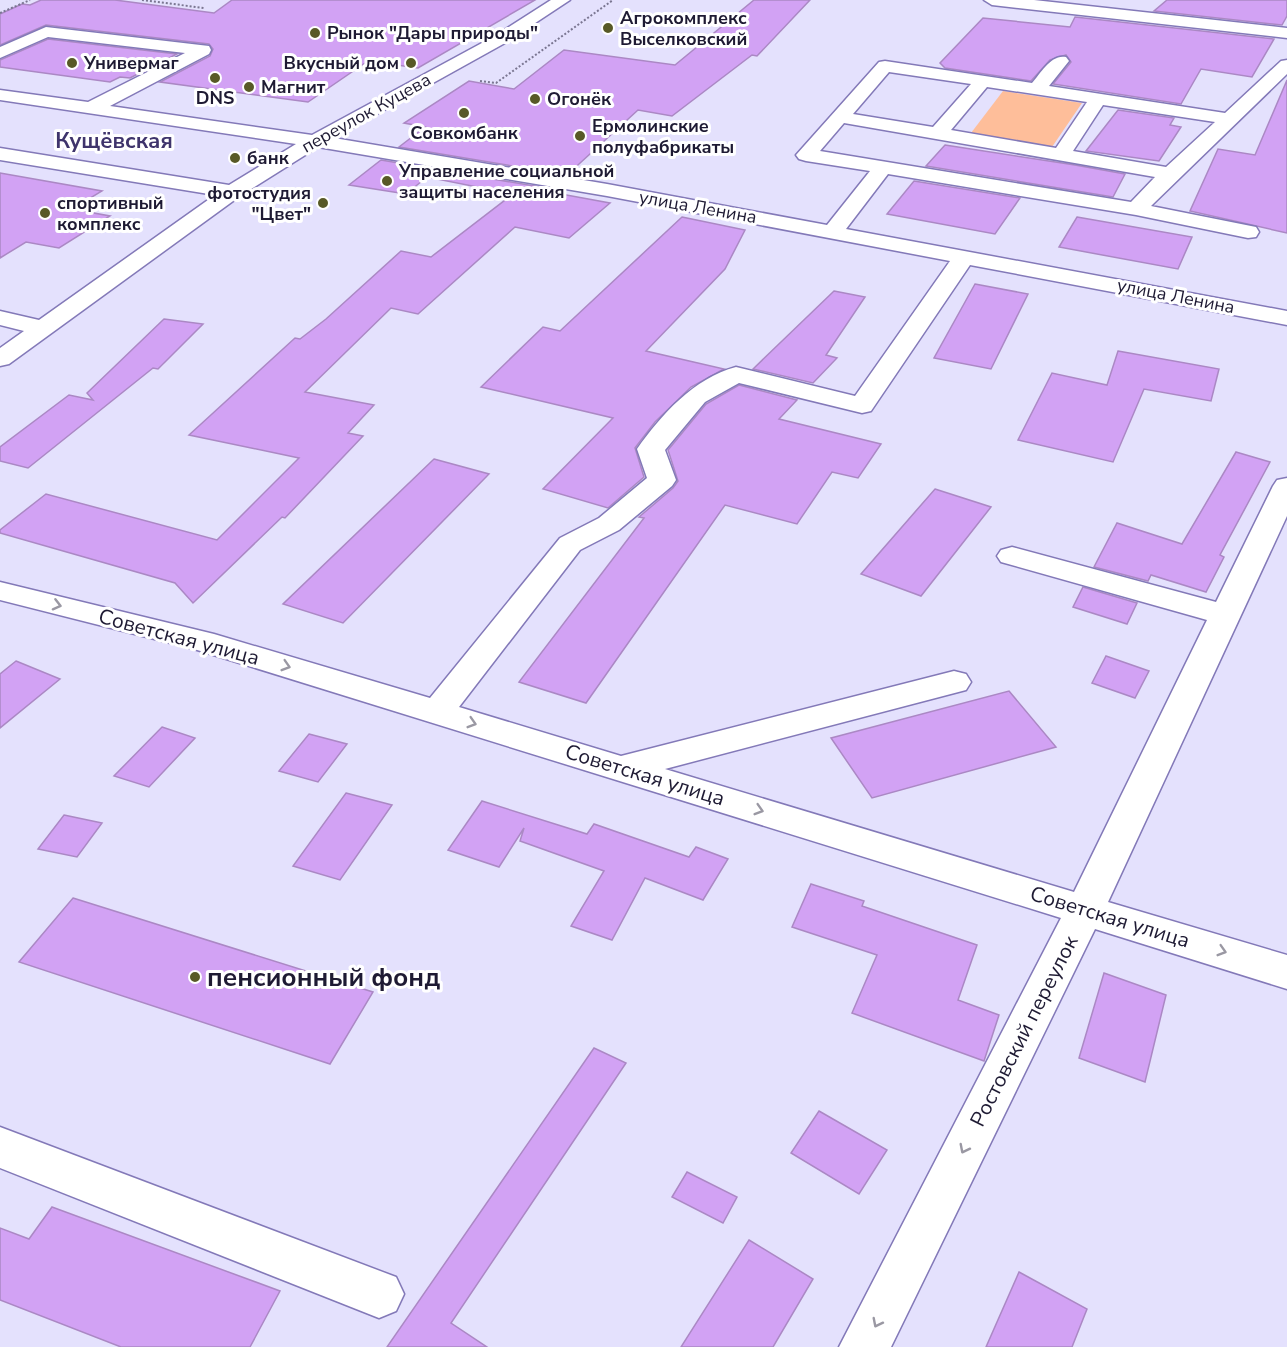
<svg xmlns="http://www.w3.org/2000/svg" width="1287" height="1347" viewBox="0 0 1287 1347" font-family="'Nunito Sans',sans-serif">
<style>
.green{fill:#febe9a}
.building{fill:#d2a2f4;stroke:#ab88c4;stroke-width:1.5}
.lines{fill:none;stroke-linecap:round;stroke-linejoin:round}
.minor-casing{stroke:#8379b8;stroke-width:3}
.path{stroke:#7a7691;stroke-width:2;stroke-dasharray:2 2;stroke-linecap:butt}
.minor{fill:#fff;fill-rule:evenodd}
.oneway{stroke:#9a98a3}
.poi-dot{fill:#585927;stroke:#fff;stroke-width:2}
.labels{text-anchor:middle;stroke-width:6;stroke-linejoin:round;paint-order:stroke}
.far-poi-label{font-size:18px;font-weight:bold;fill:#1e1a33;stroke:#fff;text-anchor:start}
.far-street-label{font-size:18px;fill:#1e1a33;stroke:#fff}
.street-label{font-size:21px;fill:#1e1a33;stroke:#fff}
.far-district-label{font-size:22px;font-weight:bold;fill:#3f346c;stroke:#fff}
.near-poi-label{font-size:26px;font-weight:bold;fill:#1e1a33;stroke:#fff;text-anchor:start}
</style>
<rect width="100%" height="100%" fill="#e4e1fd"/>
<polygon class="green" points="1003,91 1082,103 1052,147 971,133"/>
<g class="building">
<polygon points="41,0 115,0 214,13 232,0 535,0 418,68 368,61 308,102 160,82 210,56 213,49 209,44 46,25 0,45 0,14 22,4 30,5"/>
<polygon points="754,0 810,0 757,56 752,55 672,116 638,110 567,175 399,147 425,127 404,123 469,81 514,89 564,50 675,65"/>
<polygon points="1167,0 1287,0 1287,16 1282,25 1154,11"/>
<polygon points="1075,17 1274,39 1252,77 1201,69 1181,104 1053,84 1071,62 1066,55 1050,60 1031,81 945,68 940,63 983,18 1070,27"/>
<polygon points="48,39 177,54 130,78 120,77 110,82 0,67 0,60"/>
<polygon points="1287,80 1287,233 1190,211 1218,149 1255,155"/>
<polygon points="1118,110 1174,118 1170,125 1181,127 1159,161 1086,151"/>
<polygon points="945,145 1075,165 1125,174 1113,197 926,166"/>
<polygon points="381,160 552,189 550,192 610,203 569,238 515,227 418,314 391,308 305,392 374,405 348,433 363,436 285,518 282,517 193,603 175,583 0,533 0,530 46,494 217,540 299,458 189,435 295,338 300,339 326,319 401,251 431,257 513,194 427,177 406,194 349,185"/>
<polygon points="0,173 102,191 72,209 110,216 59,248 26,242 0,258"/>
<polygon points="914,181 1020,198 995,234 887,214"/>
<polygon points="682,217 745,230 725,269 646,351 724,369 691,387 655,422 635,448 644,477 608,508 543,489 613,418 481,387 543,327 560,331"/>
<polygon points="1077,217 1192,237 1178,269 1059,247"/>
<polygon points="975,284 1028,294 991,369 934,358"/>
<polygon points="834,291 865,297 826,355 837,358 813,383 753,369"/>
<polygon points="164,319 203,324 158,369 153,368 28,468 0,461 0,447 69,395 93,400 87,393"/>
<polygon points="1118,351 1219,369 1211,401 1144,389 1113,462 1018,440 1052,373 1107,385"/>
<polygon points="739,385 797,400 779,419 881,444 858,478 832,472 797,524 725,505 586,703 519,682 644,518 639,517 673,488 678,481 668,450 706,404"/>
<polygon points="1236,452 1270,462 1220,555 1224,557 1206,592 1151,575 1148,581 1094,567 1117,523 1182,544"/>
<polygon points="434,459 489,474 343,623 283,604"/>
<polygon points="935,489 991,507 921,596 861,574"/>
<polygon points="1083,587 1137,603 1127,624 1073,607"/>
<polygon points="1106,656 1149,671 1135,698 1092,683"/>
<polygon points="16,661 60,679 0,728 0,674"/>
<polygon points="1009,691 1056,747 872,798 831,738"/>
<polygon points="162,727 195,738 149,787 114,776"/>
<polygon points="309,734 347,744 318,782 279,771"/>
<polygon points="346,793 392,805 340,880 293,866"/>
<polygon points="482,801 587,834 594,824 689,857 696,847 728,859 703,900 645,878 612,940 571,926 604,871 520,841 524,828 499,867 448,850"/>
<polygon points="64,815 102,823 77,857 38,849"/>
<polygon points="811,884 864,901 862,906 977,945 958,1000 999,1015 984,1061 852,1013 877,955 792,927"/>
<polygon points="73,898 373,992 330,1064 19,962"/>
<polygon points="1104,973 1166,995 1145,1082 1079,1058"/>
<polygon points="594,1048 626,1063 451,1323 487,1347 387,1347"/>
<polygon points="819,1111 887,1150 859,1194 791,1153"/>
<polygon points="687,1172 737,1197 723,1223 672,1197"/>
<polygon points="52,1207 280,1291 250,1347 121,1347 0,1300 0,1228 29,1239"/>
<polygon points="749,1240 813,1279 773,1347 681,1347"/>
<polygon points="1019,1272 1087,1309 1072,1347 986,1347"/>
</g>
<g class="lines">
<g class="minor-casing">
<g id="minor">
<path d="M551,0H570L505,43L334,138L607,184L827,225L870,171L806,161L799,159L796,155L879,62L885,61L1032,83C1041,73 1051,54 1066,57L1069,61L1049,86L1225,113L1281,61L1287,60V74L1151,206L1256,227L1259,232L1256,237L1248,238L1136,215L888,174L846,229L1287,311V325L970,265L871,411L862,413L739,383L705,402L665,450L676,480L672,486L619,530L580,550L459,707L621,756L954,671L966,674L971,682L966,690L665,769L1074,892L1207,620L1001,562L997,556L1001,550L1012,547L1216,602L1273,486L1277,480L1287,478V516L1108,902L1287,955V989L1095,929L891,1347H839L1061,918L194,649L0,600V582L214,634L430,698L560,538L599,518L647,478L637,449C661,415 694,378 736,367L855,396L950,261L607,196L318,147L240,196L9,364L0,366V348L24,331L0,325V311L39,320L215,195L0,160V148L229,185L296,144L0,100V90L88,102L185,53L48,37L0,58V47L46,27L209,46L211,50L209,54L110,106L312,135L493,37ZM889,72L971,84L933,127L853,114ZM987,87L1087,102L1056,148L951,130ZM1103,105L1215,122L1166,167L1073,151ZM844,123L1155,177L1131,202L820,151Z"/>
<polygon points="984,0 1034,0 1287,28 1287,38 992,5"/>
<polygon points="0,1127 396,1277 404,1294 396,1311 379,1318 0,1168"/>
</g>
</g>
<g class="path">
<polyline points="142,0 204,8"/>
<polyline points="0,13 30,0"/>
<polyline points="480,81 496,83 613,0"/>
</g>
<use href="#minor" class="minor"/>
</g>
<defs><path id="oneway-chevron" d="M-2-3.5L2.5 0L-2 3.5" fill="none" stroke-width="1.6" stroke-linecap="round" stroke-linejoin="round" transform="scale(1.5)"/></defs>
<g class="oneway">
<use href="#oneway-chevron" transform="translate(57 605) rotate(14)"/>
<use href="#oneway-chevron" transform="translate(286 666) rotate(17)"/>
<use href="#oneway-chevron" transform="translate(472 723) rotate(17)"/>
<use href="#oneway-chevron" transform="translate(759 810) rotate(17)"/>
<use href="#oneway-chevron" transform="translate(1222 951) rotate(17)"/>
<use href="#oneway-chevron" transform="translate(964 1149) rotate(117)"/>
<use href="#oneway-chevron" transform="translate(877 1323) rotate(117)"/>
</g>
<g class="poi-dot">
<circle cx="608" cy="28" r="6"/>
<circle cx="315" cy="33" r="6"/>
<circle cx="72" cy="63" r="6"/>
<circle cx="411" cy="63" r="6"/>
<circle cx="215" cy="78" r="6"/>
<circle cx="249" cy="87" r="6"/>
<circle cx="535" cy="99" r="6"/>
<circle cx="464" cy="113" r="6"/>
<circle cx="580" cy="136" r="6"/>
<circle cx="235" cy="158" r="6"/>
<circle cx="387" cy="181" r="6"/>
<circle cx="323" cy="203" r="6"/>
<circle cx="45" cy="213" r="6"/>
<circle cx="195" cy="977" r="6"/>
</g>
<g class="labels">
<g class="far-poi-label">
<text x="620" y="24">Агрокомплекс<tspan x="620" dy="21">Выселковский</tspan></text>
<text x="327" y="39">Рынок "Дары природы"</text>
<text x="84" y="69">Универмаг</text>
<text x="399" y="69" text-anchor="end">Вкусный дом</text>
<text x="261" y="93">Магнит</text>
<text x="215" y="104" text-anchor="middle">DNS</text>
<text x="547" y="105">Огонёк</text>
<text x="592" y="132">Ермолинские<tspan x="592" dy="21">полуфабрикаты</tspan></text>
<text x="464" y="139" text-anchor="middle">Совкомбанк</text>
<text x="247" y="164">банк</text>
<text x="399" y="177">Управление социальной<tspan x="399" dy="21">защиты населения</tspan></text>
<text x="311" y="199" text-anchor="end">фотостудия<tspan x="311" dy="21">"Цвет"</tspan></text>
<text x="57" y="209">спортивный<tspan x="57" dy="21">комплекс</tspan></text>
</g>
<g class="far-street-label">
<text transform="translate(366 113) rotate(-29)" y="6">переулок Куцева</text>
<text transform="translate(698 207) rotate(10)" y="6">улица Ленина</text>
<text transform="translate(1176 296) rotate(11)" y="6">улица Ленина</text>
</g>
<g class="street-label">
<text transform="translate(179 637) rotate(15)" y="7">Советская улица</text>
<text transform="translate(645 775) rotate(17)" y="7">Советская улица</text>
<text transform="translate(1110 917) rotate(17)" y="7">Советская улица</text>
<text transform="translate(1024 1031) rotate(-63)" y="7">Ростовский переулок</text>
</g>
<g class="far-district-label">
<text x="114" y="148">Кущёвская</text>
</g>
<g class="near-poi-label">
<text x="207" y="986">пенсионный фонд</text>
</g>
</g>
</svg>
